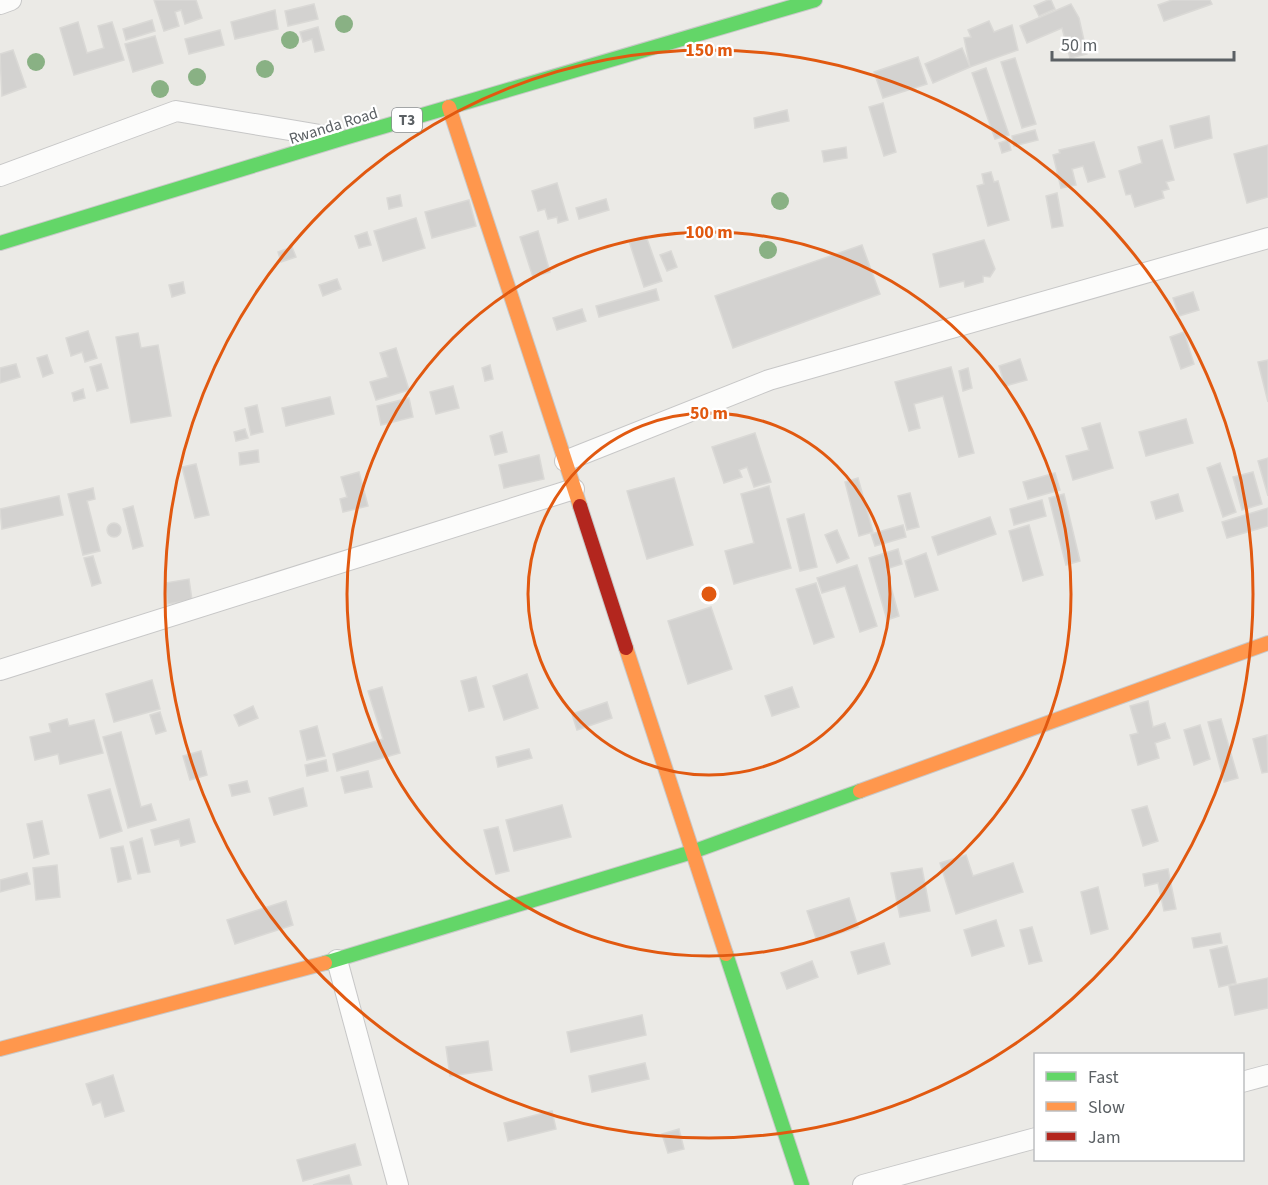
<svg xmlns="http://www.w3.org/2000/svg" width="1268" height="1185" viewBox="0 0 1268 1185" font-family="'Source Sans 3',sans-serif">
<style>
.building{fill:#d3d2d0;stroke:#dad9d6;stroke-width:1.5}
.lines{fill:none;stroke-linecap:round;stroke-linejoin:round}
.street-casing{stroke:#c7c7c7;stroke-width:22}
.fast-casing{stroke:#c8c8c8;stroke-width:16}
.slow-casing{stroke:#c8c8c8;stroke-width:16}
.jam-casing{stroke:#c8c8c8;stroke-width:16}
.street{stroke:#fcfcfb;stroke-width:20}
.fast{stroke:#63d668;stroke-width:14}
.slow{stroke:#ff974d;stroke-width:14}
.jam{stroke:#b3261e;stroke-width:14}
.tree{fill:#89b184}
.ring{fill:none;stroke:#e15910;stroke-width:3}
.labels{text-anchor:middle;stroke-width:4.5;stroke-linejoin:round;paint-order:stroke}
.shield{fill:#fff;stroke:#8c9092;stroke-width:1.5}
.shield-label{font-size:15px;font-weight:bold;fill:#5b6064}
.street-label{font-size:16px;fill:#5b6064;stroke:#fff}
.centre{fill:#e15910;stroke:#fff;stroke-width:3}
.ring-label{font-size:18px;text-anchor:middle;font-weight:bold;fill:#e15910;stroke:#fff;stroke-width:4.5;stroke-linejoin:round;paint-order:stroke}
</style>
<rect width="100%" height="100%" fill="#ebeae6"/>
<g class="building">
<polygon points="154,0 196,0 202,18 185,24 181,10 175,12 179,26 164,31"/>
<polygon points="1048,0 1051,0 1055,9 1039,16 1034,6"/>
<polygon points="1172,0 1210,0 1212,4 1164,21 1158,5"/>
<polygon points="314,4 318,19 288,26 285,11"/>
<polygon points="1071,4 1079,18 1087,54 1070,58 1062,28 1027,43 1020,26"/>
<polygon points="275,10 278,29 235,39 231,22"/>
<polygon points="152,20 155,31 126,40 123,29"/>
<polygon points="989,21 994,32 1012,25 1018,50 970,67 964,38 971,37 968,30"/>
<polygon points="78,22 87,53 104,48 98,26 112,22 124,60 74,75 60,28"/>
<polygon points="318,27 324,50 315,52 312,39 303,42 300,32"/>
<polygon points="220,30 224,45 189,54 185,39"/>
<polygon points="155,36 163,63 133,72 125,44"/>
<polygon points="962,48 970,67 933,83 925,64"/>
<polygon points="13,50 26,87 2,96 0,54"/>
<polygon points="918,57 927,84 883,98 874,72"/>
<polygon points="1015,58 1036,124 1022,128 1001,62"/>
<polygon points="986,68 1009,135 995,139 972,73"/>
<polygon points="883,103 896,152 884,156 869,107"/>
<polygon points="787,110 789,121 755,128 754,118"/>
<polygon points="1209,116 1212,138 1175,148 1170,126"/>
<polygon points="1035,130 1038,140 1014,146 1012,136"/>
<polygon points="1008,140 1011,150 1002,153 999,143"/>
<polygon points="1162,140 1174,180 1166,182 1169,189 1162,191 1164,198 1135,207 1131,194 1126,195 1119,171 1142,163 1138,147"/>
<polygon points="1094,142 1105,177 1088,182 1083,166 1072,169 1076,185 1061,188 1053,155 1060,153 1059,150"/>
<polygon points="1268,145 1268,197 1247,203 1234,154"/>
<polygon points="846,147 847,158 824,162 822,151"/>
<polygon points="991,172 994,182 998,181 1009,220 988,226 977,186 984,184 982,174"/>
<polygon points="557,183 568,220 558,223 557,217 548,219 545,209 538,211 532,191"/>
<polygon points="1057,193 1063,226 1052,228 1046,196"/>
<polygon points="400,195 402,206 389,209 387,198"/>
<polygon points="606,199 609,210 579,219 576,208"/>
<polygon points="469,200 476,226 432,238 425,212"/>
<polygon points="416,218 425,248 383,261 374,231"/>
<polygon points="538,231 550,272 533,277 520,237"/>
<polygon points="367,232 371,245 359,248 355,236"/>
<polygon points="646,236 662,281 644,287 629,241"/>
<polygon points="984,240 995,269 990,277 983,276 983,282 965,287 964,281 940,287 933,254"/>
<polygon points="862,245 880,294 733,348 715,296"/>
<polygon points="292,247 296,257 281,262 278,252"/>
<polygon points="671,251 677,267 667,271 660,255"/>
<polygon points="337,279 341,289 323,296 319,285"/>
<polygon points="183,282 185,293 172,297 169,285"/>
<polygon points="656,289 659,300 599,317 596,306"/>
<polygon points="1193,292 1199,310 1179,316 1173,298"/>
<polygon points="582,309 586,321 557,330 553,318"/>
<polygon points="88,331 97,358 85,362 82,352 71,356 66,338"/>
<polygon points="1184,332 1194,364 1181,369 1170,337"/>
<polygon points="138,333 141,348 158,345 171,416 131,423 116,337"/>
<polygon points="396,348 409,390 376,400 370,382 388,377 380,353"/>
<polygon points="47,355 53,373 43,377 37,358"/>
<polygon points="1020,359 1027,380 1005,386 999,366"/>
<polygon points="1268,360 1268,402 1258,362"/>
<polygon points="16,364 20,377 0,383 0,368"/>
<polygon points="101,364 108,388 97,391 90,367"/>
<polygon points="490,365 493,379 485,381 482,368"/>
<polygon points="951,367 974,453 959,457 943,396 914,404 920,428 909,431 895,382"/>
<polygon points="968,368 972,388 963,391 959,371"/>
<polygon points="453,386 459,408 436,414 430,392"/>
<polygon points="83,389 85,398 74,401 72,393"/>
<polygon points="330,397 334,414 286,426 282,408"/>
<polygon points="409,398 413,417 381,425 377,406"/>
<polygon points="257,405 263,432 251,435 245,408"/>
<polygon points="1186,419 1193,443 1146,456 1139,432"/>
<polygon points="1100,423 1113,468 1073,480 1066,456 1089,450 1082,428"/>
<polygon points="245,429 248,438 236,441 234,432"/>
<polygon points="502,432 507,452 495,455 490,436"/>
<polygon points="755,433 771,482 754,487 747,467 739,470 742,477 724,483 712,447"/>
<polygon points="258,450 259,462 240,465 239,453"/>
<polygon points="539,455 544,479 504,488 499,465"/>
<polygon points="1268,458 1268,496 1258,461"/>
<polygon points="1220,463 1236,512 1223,517 1207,468"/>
<polygon points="196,464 209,515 195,518 182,467"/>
<polygon points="359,472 368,506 343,512 340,499 347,497 341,477"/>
<polygon points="1253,472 1262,504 1242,510 1233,477"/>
<polygon points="1055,473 1060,490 1028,499 1023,482"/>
<polygon points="674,478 693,545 647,559 627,491"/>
<polygon points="858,478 873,532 859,536 845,482"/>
<polygon points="769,486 791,568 734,584 725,551 754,543 741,494"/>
<polygon points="93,488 95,499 87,501 100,551 83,555 68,494"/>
<polygon points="910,493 919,527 907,530 898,496"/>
<polygon points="1064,494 1080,561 1066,565 1049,498"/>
<polygon points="1178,494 1183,511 1156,519 1151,502"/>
<polygon points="59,496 63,515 2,529 0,509"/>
<polygon points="1042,500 1046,516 1014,525 1010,509"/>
<polygon points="133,506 143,546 133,549 123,509"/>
<polygon points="1268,508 1268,526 1227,538 1222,522"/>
<polygon points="804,514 817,567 800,571 787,519"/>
<polygon points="990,517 996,534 938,555 932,537"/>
<circle cx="114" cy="530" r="7"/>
<polygon points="903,525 906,537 875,546 871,534"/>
<polygon points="1029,525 1043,575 1023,581 1009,531"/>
<polygon points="837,530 849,558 837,563 825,535"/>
<polygon points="898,549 902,564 886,569 899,616 887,620 869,558"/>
<polygon points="926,553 938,590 915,597 905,561"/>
<polygon points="93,556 101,583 92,586 84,558"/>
<polygon points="857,565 877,626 860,632 845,586 822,593 817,578"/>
<polygon points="189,579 192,600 168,604 165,583"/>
<polygon points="816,583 834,637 814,644 796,589"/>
<polygon points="711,607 732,669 688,684 668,621"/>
<polygon points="527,674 538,708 504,720 493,686"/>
<polygon points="476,677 484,707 469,711 461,681"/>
<polygon points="152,680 160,709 114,722 106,694"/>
<polygon points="382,687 400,753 337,771 333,754 383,739 368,691"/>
<polygon points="792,687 799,707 772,716 765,696"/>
<polygon points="1148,701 1153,727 1165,723 1170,738 1155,743 1159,758 1138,765 1130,735 1138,733 1130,706"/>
<polygon points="607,702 612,718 577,730 572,714"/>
<polygon points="253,706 258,718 239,726 234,715"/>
<polygon points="160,712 166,731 156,734 150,715"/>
<polygon points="67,719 69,726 94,720 103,753 60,764 58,754 35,760 30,737 51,732 49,724"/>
<polygon points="1221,719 1238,778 1224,782 1208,722"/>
<polygon points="1200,725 1210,759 1194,765 1184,730"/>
<polygon points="317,726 325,756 307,760 300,731"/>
<polygon points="121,732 141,807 151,804 156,820 128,828 103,737"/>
<polygon points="1267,735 1268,772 1262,773 1253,739"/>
<polygon points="529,749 532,758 498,767 496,757"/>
<polygon points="201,751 207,775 190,780 183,756"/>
<polygon points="326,760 328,771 307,776 305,765"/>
<polygon points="368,771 372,787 345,793 341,777"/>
<polygon points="247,781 250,792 232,796 229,785"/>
<polygon points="303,788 307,806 274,815 269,798"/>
<polygon points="110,789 122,831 100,838 88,795"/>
<polygon points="562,805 571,837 514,851 506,820"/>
<polygon points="1147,806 1158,841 1143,846 1132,810"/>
<polygon points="189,819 195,842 181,846 179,839 155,845 151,830"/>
<polygon points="42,821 49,854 34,858 27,824"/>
<polygon points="498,827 509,871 496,874 484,830"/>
<polygon points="142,838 150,872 138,874 130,842"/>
<polygon points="123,846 131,879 118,882 111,848"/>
<polygon points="966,855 973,876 1013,863 1023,892 956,914 940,863"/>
<polygon points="57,865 60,897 36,900 33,868"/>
<polygon points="922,868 930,911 900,917 891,873"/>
<polygon points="1168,869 1176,909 1164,911 1158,883 1145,886 1143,874"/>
<polygon points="27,873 30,884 0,892 0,880"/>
<polygon points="1098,887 1108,929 1091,934 1081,892"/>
<polygon points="849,898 858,927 817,941 807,911"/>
<polygon points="286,901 293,925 235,944 227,920"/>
<polygon points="996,920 1004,946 972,956 964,930"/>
<polygon points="1032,927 1042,961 1029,964 1020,930"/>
<polygon points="1220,933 1222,943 1194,948 1192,938"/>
<polygon points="884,943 890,964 858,974 851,952"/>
<polygon points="1227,946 1236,983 1219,987 1210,950"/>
<polygon points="812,961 818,977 787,989 781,973"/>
<polygon points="1268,978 1268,1008 1235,1015 1229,986"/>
<polygon points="642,1015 646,1035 571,1052 567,1032"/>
<polygon points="488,1041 492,1070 450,1076 446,1047"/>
<polygon points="645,1063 649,1079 592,1092 589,1076"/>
<polygon points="113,1075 124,1111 105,1117 101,1102 93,1105 86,1084"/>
<polygon points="552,1111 556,1129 508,1141 504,1123"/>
<polygon points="679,1129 684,1149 668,1153 662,1134"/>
<polygon points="355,1144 361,1165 303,1181 297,1160"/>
<polygon points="349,1175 352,1185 313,1185"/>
</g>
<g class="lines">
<g class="street-casing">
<g id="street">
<polyline points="0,4 11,0"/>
<polyline points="0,176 176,111 332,137"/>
<polyline points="565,461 769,380 1268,238"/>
<polyline points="0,670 574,489"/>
<polyline points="337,960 398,1185"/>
<polyline points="1242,1082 1268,1075"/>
<polyline points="863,1185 1036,1138"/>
</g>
</g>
<g class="fast-casing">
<g id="fast">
<polyline points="0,243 344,138 815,0"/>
<polyline points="726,954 802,1185"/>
<polyline points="325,963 692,852 860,791"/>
</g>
</g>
<g class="slow-casing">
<g id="slow">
<polyline points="449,107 580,506"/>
<polyline points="626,648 726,954"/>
<polyline points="860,791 1268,643"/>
<polyline points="0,1049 325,963"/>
</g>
</g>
<g class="jam-casing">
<polyline id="jam" points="580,506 626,648"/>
</g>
<use href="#street" class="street"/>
<use href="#fast" class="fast"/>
<use href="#slow" class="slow"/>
<use href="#jam" class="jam"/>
</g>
<g class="tree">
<circle cx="344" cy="24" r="9"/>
<circle cx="290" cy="40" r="9"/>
<circle cx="36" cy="62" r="9"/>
<circle cx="265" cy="69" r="9"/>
<circle cx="197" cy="77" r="9"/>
<circle cx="160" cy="89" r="9"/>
<circle cx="780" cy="201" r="9"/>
<circle cx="768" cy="250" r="9"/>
</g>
<g class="ring">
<circle cx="709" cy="594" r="181"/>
<circle cx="709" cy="594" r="362"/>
<circle cx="709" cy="594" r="544"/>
</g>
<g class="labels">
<rect class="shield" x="392" y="108" width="30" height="24" rx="4.5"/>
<g class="shield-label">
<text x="407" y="125">T3</text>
</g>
<g class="street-label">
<text transform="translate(333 125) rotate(-17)" y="6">Rwanda Road</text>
</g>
</g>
<circle cx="709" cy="594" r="9" class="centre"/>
<g class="ring-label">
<text x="709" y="56">150 m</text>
<text x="709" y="238">100 m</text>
<text x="709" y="419">50 m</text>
</g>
<rect x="1034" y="1053" width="210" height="108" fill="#ffffff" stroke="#bdbfc1" stroke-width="1.5"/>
<rect x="1046" y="1072" width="30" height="9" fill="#63d668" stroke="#bdbfc1" stroke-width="1.5"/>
<text x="1088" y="1083" font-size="18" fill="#5b6064">Fast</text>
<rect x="1046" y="1102" width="30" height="9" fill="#ff974d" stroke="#bdbfc1" stroke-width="1.5"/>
<text x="1088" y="1113" font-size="18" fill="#5b6064">Slow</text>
<rect x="1046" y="1132" width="30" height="9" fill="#b3261e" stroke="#bdbfc1" stroke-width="1.5"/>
<text x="1088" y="1143" font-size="18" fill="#5b6064">Jam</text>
<path d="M1052 51v9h182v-9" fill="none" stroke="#5b6064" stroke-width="3"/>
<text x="1061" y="51" font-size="18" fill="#5b6064" stroke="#ffffff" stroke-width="4.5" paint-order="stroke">50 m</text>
</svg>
